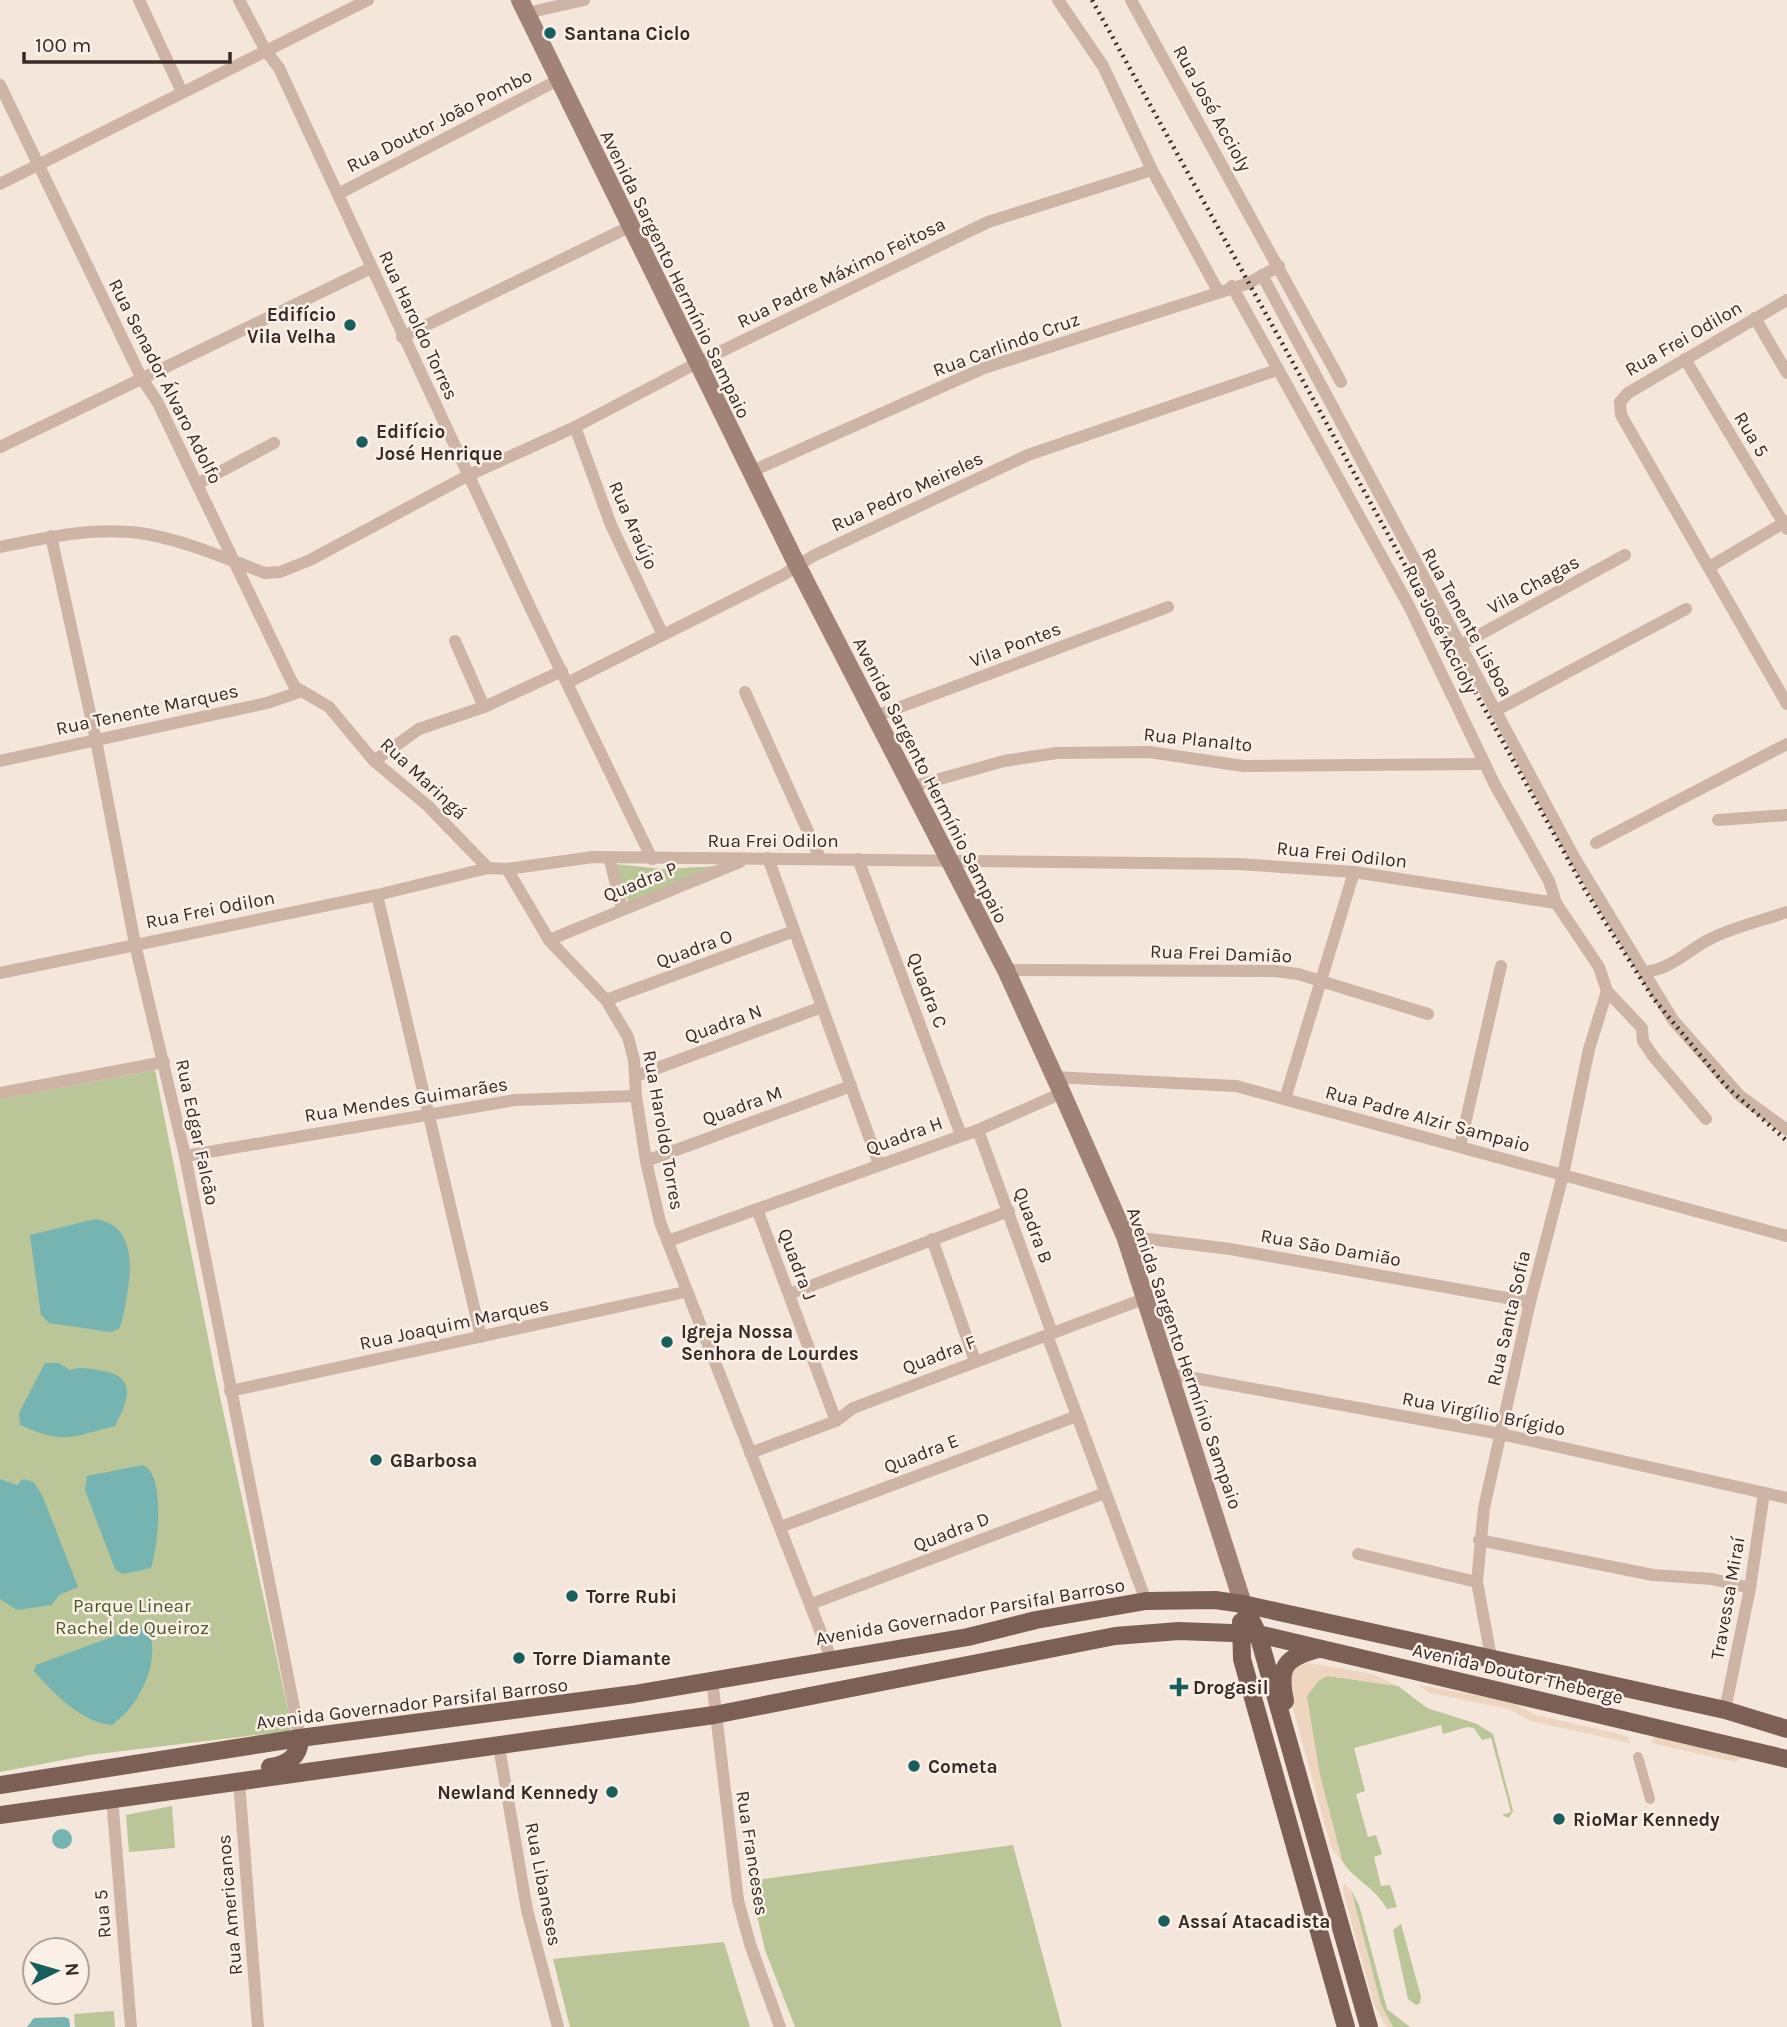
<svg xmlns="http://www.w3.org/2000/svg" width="1787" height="2027" viewBox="0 0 1787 2027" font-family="Karla,sans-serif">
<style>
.green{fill:#bac598}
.plaza{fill:#eed5bf}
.water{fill:#76b4b1}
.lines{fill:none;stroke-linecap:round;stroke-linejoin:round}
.pedestrian{stroke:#ceb4a5;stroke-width:10}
.minor{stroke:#ceb4a5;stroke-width:12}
.secondary{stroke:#a18276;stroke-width:18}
.primary{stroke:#7c6056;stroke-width:18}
.rail{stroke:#382b27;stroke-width:4.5;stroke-dasharray:2 5;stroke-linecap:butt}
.poi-dot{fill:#185e5d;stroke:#fbf0e7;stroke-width:2.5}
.labels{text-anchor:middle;stroke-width:5;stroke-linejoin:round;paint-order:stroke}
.poi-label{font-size:19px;font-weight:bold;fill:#382b27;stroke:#fbf0e7;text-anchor:start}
.street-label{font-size:19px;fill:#382b27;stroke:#fbf0e7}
.park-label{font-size:19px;fill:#4b5928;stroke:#fbf0e7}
</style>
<rect width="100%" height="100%" fill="#f4e6da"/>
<g class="green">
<polygon points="615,864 662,869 720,866 628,902"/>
<polygon points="155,1070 217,1383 292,1728 289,1731 89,1755 0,1772 0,1099"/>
<path d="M1328,1676L1398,1686L1427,1708L1477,1724L1493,1734L1513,1811L1509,1818L1502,1815L1511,1812L1491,1738L1482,1740L1474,1728L1467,1727L1443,1734L1441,1725L1354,1748L1365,1791L1356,1794L1368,1837L1376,1835L1382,1854L1374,1857L1381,1886L1390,1885L1397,1907L1387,1909C1376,1888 1352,1878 1343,1862C1334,1847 1304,1714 1306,1698C1308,1687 1318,1680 1328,1676Z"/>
<polygon points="172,1806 175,1848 129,1852 126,1815"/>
<polygon points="1013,1845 1062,2027 795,2027 765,1950 749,1881"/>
<polygon points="1351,1890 1359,1905 1387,2009 1410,2027 1393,2027 1381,2005"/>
<polygon points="1401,1924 1421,1997 1420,2003 1416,2005 1408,1999 1393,1930"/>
<polygon points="724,1942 750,2027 570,2027 553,1959"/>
<polygon points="114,2011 115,2027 75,2027 74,2014"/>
</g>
<g class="plaza">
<polygon points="1308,1663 1373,1674 1398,1686 1328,1676 1319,1680 1307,1696 1320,1775 1343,1863 1331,1847 1286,1683 1295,1667"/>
<polygon points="1418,1685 1509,1701 1533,1714 1627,1736 1630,1743 1530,1721 1509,1709 1430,1693"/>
<polygon points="1654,1735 1746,1756 1734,1762 1652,1743"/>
<polygon points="1344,1884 1351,1890 1381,2005 1393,2027 1387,2027 1374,2005 1343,1891"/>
</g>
<g class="water">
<path d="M95,1219C144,1226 129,1287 122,1321L119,1329L111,1332L49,1323L41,1315L30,1235Z"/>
<path d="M45,1363H59L70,1370C82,1366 91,1369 103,1371C139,1377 127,1403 115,1426C70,1437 65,1445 20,1425L19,1413Z"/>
<path d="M143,1465C166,1475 158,1547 151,1568L123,1574L115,1569L85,1490L87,1476Z"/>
<polygon points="0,1479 17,1485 23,1479 34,1482 43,1497 78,1587 59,1595 52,1605 17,1610 0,1599"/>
<path d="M144,1625L150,1628C151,1637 153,1647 152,1655C150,1682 133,1710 112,1725C82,1723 53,1693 34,1671L36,1665Z"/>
<circle cx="62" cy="1839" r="10"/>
<polygon points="65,2017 69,2019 70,2027 27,2027 34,2018"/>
</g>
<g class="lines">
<polyline class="pedestrian" points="1638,1757 1650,1799"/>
<g class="minor">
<polyline points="139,0 182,92"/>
<polyline points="239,0 266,51 279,68 530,607 652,859"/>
<polyline points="1058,0 1103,66 1152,170 1218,291"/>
<polyline points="1131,0 1341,382"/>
<polyline points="527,13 584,0"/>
<polyline points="0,85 141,377 158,403 291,680 295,687 329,707 374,761 428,806 488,868"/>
<polyline points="0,184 368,0"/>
<polyline points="338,194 558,80"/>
<polyline points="1262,275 1574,857 1673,1020 1739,1095 1787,1130"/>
<polyline points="1232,286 1409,606 1495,785 1549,881 1556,903 1599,967 1607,991 1642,1028 1643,1041 1653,1056 1706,1119"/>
<polyline points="1787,300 1628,393 1620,402 1621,415 1787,704"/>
<polyline points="1755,318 1787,373"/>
<polyline points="402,337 629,227"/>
<polyline points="1685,359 1787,529"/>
<polyline points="575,427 611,525 663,635"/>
<polyline points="0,447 371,268"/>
<polyline points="750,472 984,368 1249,283 1279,266"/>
<polyline points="197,484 274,443"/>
<polyline points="51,536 96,740 135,944 185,1156 300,1738"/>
<path d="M0,547C47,537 98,526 146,534C186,541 227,559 265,573L280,572L310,560L469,475L575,427L697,363L988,222L1152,170"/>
<polyline points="1711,566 1787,521"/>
<polyline points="455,641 484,707"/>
<polyline points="1459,646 1625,555"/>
<polyline points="567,683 783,575 813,556 1028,455 1277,370"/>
<polyline points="745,692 820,858"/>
<polyline points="1495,711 1686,609"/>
<polyline points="876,716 1168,607"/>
<polyline points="0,761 267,703 302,691"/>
<polyline points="374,761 419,729 484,707 562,671"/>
<polyline points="911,787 1004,761 1057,753 1149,752 1243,766 1485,764"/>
<polyline points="1718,820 1787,815"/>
<polyline points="1596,843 1787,744"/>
<polyline points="609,857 622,908"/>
<polyline points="768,858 879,1164"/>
<polyline points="858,859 961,1135"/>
<polyline points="507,869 549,940 606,1000 628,1037 634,1060 636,1096 646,1161 660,1222 831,1658"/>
<polyline points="377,895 481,1337"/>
<polyline points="549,940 740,862"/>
<polyline points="1006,970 1275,971 1298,974 1428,1014"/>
<path d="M1645,972C1671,969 1686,952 1708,940C1733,927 1761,921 1787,912"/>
<polyline points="0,973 377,895 488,868 507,869 593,857 1238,864 1354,872 1556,903"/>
<polyline points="606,1000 794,931"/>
<polyline points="636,1076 822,1007"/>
<polyline points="1053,1077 1236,1086 1787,1236"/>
<polyline points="0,1093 164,1062"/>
<polyline points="1285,1099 1354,872"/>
<polyline points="978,1130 1052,1333"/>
<polyline points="1460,1146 1501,966"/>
<polyline points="185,1156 515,1100 636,1096"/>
<polyline points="646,1161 851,1086"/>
<polyline points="757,1209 836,1421"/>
<polyline points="1125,1236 1230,1249 1530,1302"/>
<polyline points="932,1239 975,1361"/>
<polyline points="668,1241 978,1130 1062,1093"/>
<polyline points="789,1294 1009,1211"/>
<polyline points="1047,1335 1146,1601"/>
<polyline points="1172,1374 1501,1434 1787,1498"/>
<polyline points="230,1391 685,1292"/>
<polyline points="750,1453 836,1421 853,1408 1146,1298"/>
<polyline points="780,1527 1077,1416"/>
<polyline points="1479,1540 1653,1575 1712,1579 1750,1588"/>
<polyline points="1358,1554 1477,1582"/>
<polyline points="811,1604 1105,1493"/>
<polyline points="1491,1657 1477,1582 1484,1508 1530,1302 1563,1175 1589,1049 1607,991"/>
<polyline points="712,1680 738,1900 750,1944 780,2027"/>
<polyline points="1725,1710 1750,1588 1764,1493"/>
<polyline points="499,1747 527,1910 558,2027"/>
<polyline points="239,1781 258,2027"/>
<polyline points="112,1798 131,2027"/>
</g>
<polyline class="secondary" points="520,0 797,565 1006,970 1062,1093 1125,1236 1243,1604"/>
<g class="primary">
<polyline points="1243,1604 1258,1634 1369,2027"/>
<polyline points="1241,1622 1242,1659 1346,2027"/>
<path d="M1285,1701C1278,1667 1284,1658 1318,1649"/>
<path d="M270,1767C287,1765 300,1757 300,1738"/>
<polyline points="0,1785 300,1738 634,1694 968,1637 1036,1620 1146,1601 1215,1600 1243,1604 1725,1710 1787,1729"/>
<polyline points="0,1815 714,1715 1115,1636 1179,1631 1258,1634 1787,1759"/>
</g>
<polyline class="rail" points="1092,0 1585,890 1653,998 1725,1085 1787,1141"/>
</g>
<g class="poi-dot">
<circle cx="550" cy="33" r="7"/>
<circle cx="350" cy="325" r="7"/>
<circle cx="362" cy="442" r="7"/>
<circle cx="667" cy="1342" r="7"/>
<circle cx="376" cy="1460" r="7"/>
<circle cx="572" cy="1596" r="7"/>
<circle cx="519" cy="1658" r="7"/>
<path d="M1175.5 1676.5h7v7h7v7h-7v7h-7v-7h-7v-7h7z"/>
<circle cx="914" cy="1766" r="7"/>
<circle cx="612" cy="1792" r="7"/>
<circle cx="1559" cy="1819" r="7"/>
<circle cx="1164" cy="1921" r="7"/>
</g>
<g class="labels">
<g class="poi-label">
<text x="564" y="40">Santana Ciclo</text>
<text x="336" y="321" text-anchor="end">Edifício<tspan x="336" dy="22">Vila Velha</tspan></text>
<text x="376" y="438">Edifício<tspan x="376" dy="22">José Henrique</tspan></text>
<text x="681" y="1338">Igreja Nossa<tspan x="681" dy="22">Senhora de Lourdes</tspan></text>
<text x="390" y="1467">GBarbosa</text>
<text x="586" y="1603">Torre Rubi</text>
<text x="533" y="1665">Torre Diamante</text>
<text x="1193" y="1694">Drogasil</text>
<text x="928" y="1773">Cometa</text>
<text x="598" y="1799" text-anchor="end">Newland Kennedy</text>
<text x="1573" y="1826">RioMar Kennedy</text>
<text x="1178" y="1928">Assaí Atacadista</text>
</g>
<g class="street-label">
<text transform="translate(1213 108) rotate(61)" y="7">Rua José Accioly</text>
<text transform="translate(439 120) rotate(-27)" y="7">Rua Doutor João Pombo</text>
<text transform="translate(841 272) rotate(-26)" y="7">Rua Padre Máximo Feitosa</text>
<text transform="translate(676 274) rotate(64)" y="7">Avenida Sargento Hermínio Sampaio</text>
<text transform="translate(419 325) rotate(65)" y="7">Rua Haroldo Torres</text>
<text transform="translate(1683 338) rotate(-30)" y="7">Rua Frei Odilon</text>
<text transform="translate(1006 344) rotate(-20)" y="7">Rua Carlindo Cruz</text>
<text transform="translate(166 381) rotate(63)" y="7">Rua Senador Álvaro Adolfo</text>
<text transform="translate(1752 434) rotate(59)" y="7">Rua 5</text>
<text transform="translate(907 491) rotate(-25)" y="7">Rua Pedro Meireles</text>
<text transform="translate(634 525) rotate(66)" y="7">Rua Araújo</text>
<text transform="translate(1533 584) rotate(-29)" y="7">Vila Chagas</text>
<text transform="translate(1468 622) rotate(61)" y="7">Rua Tenente Lisboa</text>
<text transform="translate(1441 629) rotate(63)" y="7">Rua José Accioly</text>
<text transform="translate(1015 644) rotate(-21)" y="7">Vila Pontes</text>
<text transform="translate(147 709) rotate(-12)" y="7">Rua Tenente Marques</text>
<text transform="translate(1198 739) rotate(6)" y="7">Rua Planalto</text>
<text transform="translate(424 778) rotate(43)" y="7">Rua Maringá</text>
<text transform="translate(931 780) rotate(63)" y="7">Avenida Sargento Hermínio Sampaio</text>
<text x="773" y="847">Rua Frei Odilon</text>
<text transform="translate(1342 854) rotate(6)" y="7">Rua Frei Odilon</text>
<text transform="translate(640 881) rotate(-22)" y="7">Quadra P</text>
<text transform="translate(210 909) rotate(-11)" y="7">Rua Frei Odilon</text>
<text transform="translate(694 948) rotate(-20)" y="7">Quadra O</text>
<text transform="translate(1221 953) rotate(2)" y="7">Rua Frei Damião</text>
<text transform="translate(928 990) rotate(69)" y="7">Quadra C</text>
<text transform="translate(723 1023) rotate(-20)" y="7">Quadra N</text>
<text transform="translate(406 1099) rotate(-9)" y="7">Rua Mendes Guimarães</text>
<text transform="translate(742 1105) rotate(-20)" y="7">Quadra M</text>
<text transform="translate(1428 1118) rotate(15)" y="7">Rua Padre Alzir Sampaio</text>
<text transform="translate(664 1130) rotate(80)" y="7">Rua Haroldo Torres</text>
<text transform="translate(198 1132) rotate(78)" y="7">Rua Edgar Falcão</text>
<text transform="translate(904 1135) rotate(-20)" y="7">Quadra H</text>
<text transform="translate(1034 1225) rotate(70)" y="7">Quadra B</text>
<text transform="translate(1331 1247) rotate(10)" y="7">Rua São Damião</text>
<text transform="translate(798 1264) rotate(69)" y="7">Quadra J</text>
<text transform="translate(1508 1318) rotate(-77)" y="7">Rua Santa Sofia</text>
<text transform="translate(454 1323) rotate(-12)" y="7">Rua Joaquim Marques</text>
<text transform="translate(939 1354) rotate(-21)" y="7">Quadra F</text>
<text transform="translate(1185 1358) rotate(71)" y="7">Avenida Sargento Hermínio Sampaio</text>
<text transform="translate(1484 1413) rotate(11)" y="7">Rua Virgílio Brígido</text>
<text transform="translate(921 1453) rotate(-21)" y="7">Quadra E</text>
<text transform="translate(951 1531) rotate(-21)" y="7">Quadra D</text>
<text transform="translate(1727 1598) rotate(-80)" y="7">Travessa Miraí</text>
<text transform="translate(970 1611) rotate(-10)" y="7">Avenida Governador Parsifal Barroso</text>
<text transform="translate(1518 1673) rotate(13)" y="7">Avenida Doutor Theberge</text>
<text transform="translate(412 1703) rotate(-7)" y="7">Avenida Governador Parsifal Barroso</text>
<text transform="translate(753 1853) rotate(81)" y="7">Rua Franceses</text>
<text transform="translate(544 1884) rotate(79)" y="7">Rua Libaneses</text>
<text transform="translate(229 1905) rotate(-95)" y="7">Rua Americanos</text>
<text transform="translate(102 1914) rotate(-95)" y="7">Rua 5</text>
</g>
<g class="park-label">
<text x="132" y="1612">Parque Linear<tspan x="132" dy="22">Rachel de Queiroz</tspan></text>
</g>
</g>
<g transform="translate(56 1971) rotate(85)"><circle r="33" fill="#fbf0e7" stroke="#ada19a" stroke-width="2"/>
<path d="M0-5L12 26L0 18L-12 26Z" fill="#185e5d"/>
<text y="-10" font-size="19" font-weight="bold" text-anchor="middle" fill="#382b27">N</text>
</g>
<path d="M24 52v10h206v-10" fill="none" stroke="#382b27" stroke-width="3.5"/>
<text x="35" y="52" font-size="21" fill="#382b27" stroke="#fbf0e7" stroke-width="5" paint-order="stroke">100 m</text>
</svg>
